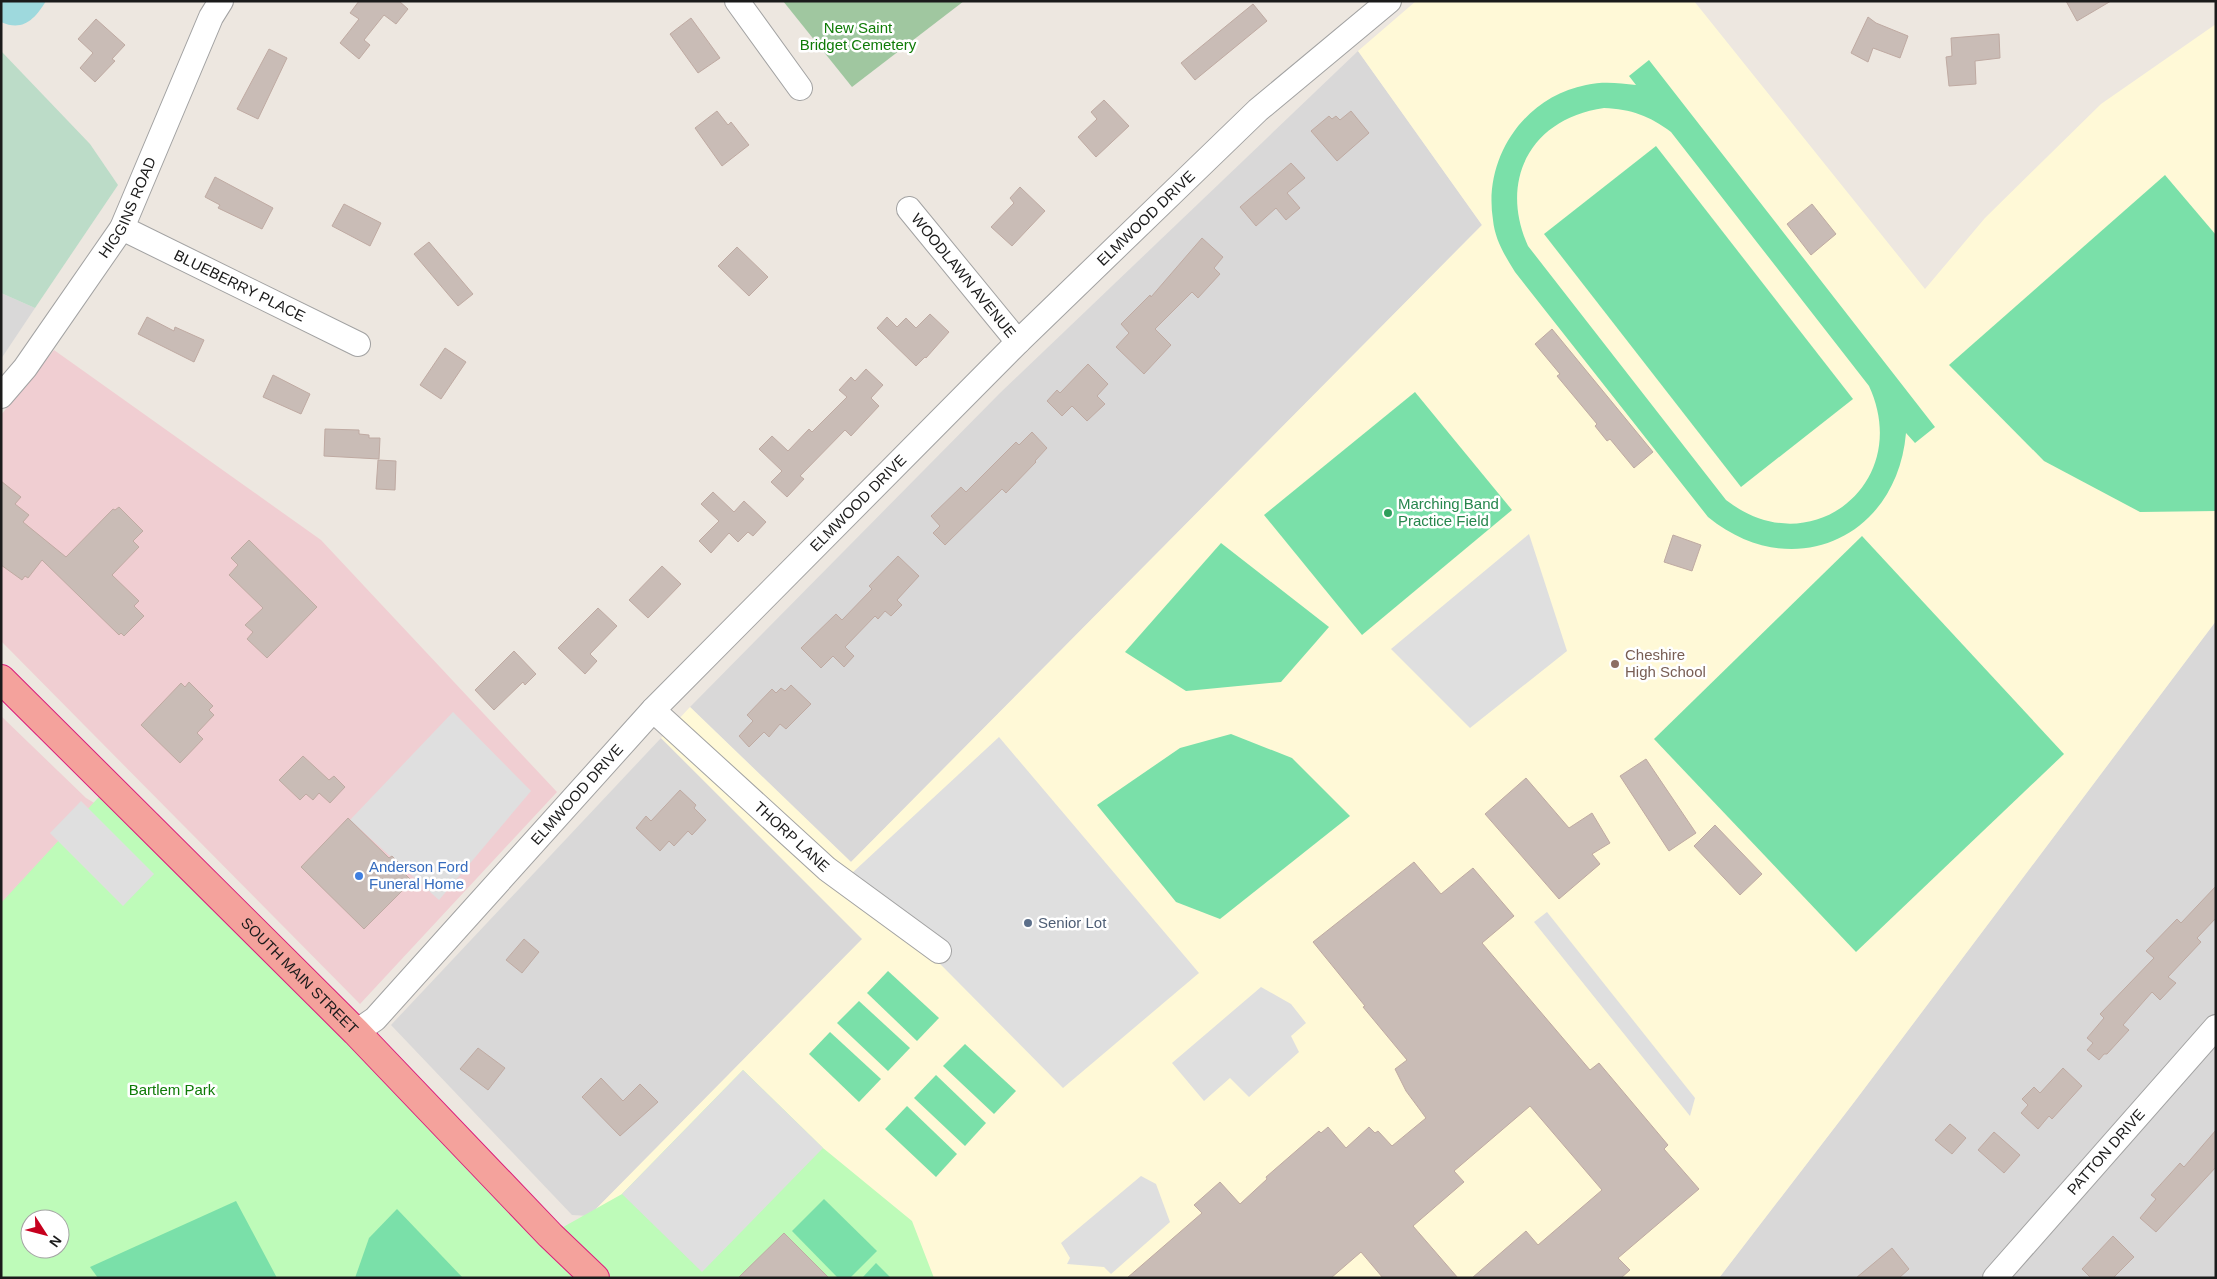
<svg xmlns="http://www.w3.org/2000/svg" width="2217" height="1279" viewBox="0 0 2217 1279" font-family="Arial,sans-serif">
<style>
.residential{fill:#d9d8d8}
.commercial{fill:#f0ced2}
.education{fill:#fff9d7}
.wetland{fill:#bcdcc8}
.cemetery{fill:#a0c7a0}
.park{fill:#befbb9;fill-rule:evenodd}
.pitch{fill:#7ae0a9;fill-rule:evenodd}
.parking{fill:#dfdfdf}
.water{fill:#9ed9dd}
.building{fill:#c9bcb6;stroke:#bfaaa2}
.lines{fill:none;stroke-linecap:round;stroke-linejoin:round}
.minor-casing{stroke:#a2a2a2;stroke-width:26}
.trunk-casing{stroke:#db1d7b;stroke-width:30}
.minor{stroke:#fff;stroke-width:24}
.trunk{stroke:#f4a29c;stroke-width:28}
.leisure-dot{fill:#2e9e5b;stroke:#fff;stroke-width:2}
.education-dot{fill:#8d6e63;stroke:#fff;stroke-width:2}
.shop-dot{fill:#3f7fe0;stroke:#fff;stroke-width:2}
.service-dot{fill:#5c6f8a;stroke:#fff;stroke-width:2}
.labels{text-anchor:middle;stroke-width:5;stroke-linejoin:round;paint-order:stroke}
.park-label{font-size:15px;fill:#0f7b07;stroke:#fff}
.street-label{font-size:15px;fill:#1b1b1b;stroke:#fff}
.leisure-label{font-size:15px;fill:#27864d;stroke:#fff;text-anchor:start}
.education-label{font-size:15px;fill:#785e54;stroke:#fff;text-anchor:start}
.shop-label{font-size:15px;fill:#366cbe;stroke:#fff;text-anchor:start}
.service-label{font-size:15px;fill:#4e5e75;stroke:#fff;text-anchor:start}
</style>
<rect width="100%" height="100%" fill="#ede7e0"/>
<g class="residential">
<polygon points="1358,51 1482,225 851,862 690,707 1000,393"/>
<polygon points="1,293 35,308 1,359"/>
<polygon points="2216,621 2216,1278 1719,1278 1855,1101"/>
<polygon points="661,738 863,939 589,1216 572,1215 391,1025"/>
</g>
<g class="commercial">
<polygon points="54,350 321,540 557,792 360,1004 1,641 1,415"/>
<polygon points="1,716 86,798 96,804 1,905"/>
</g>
<polygon class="education" points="1416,1 1694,1 1925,289 1985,218 2101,104 2216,24 2216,621 1855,1101 1719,1278 651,1278 589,1216 862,939 661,738 690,707 851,862 1482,225 1358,51"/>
<polygon class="wetland" points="1,51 90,144 118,185 35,308 1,293"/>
<polygon class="cemetery" points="783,1 964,1 852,87"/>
<path class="park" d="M109,786L549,1235L622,1194L743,1070L823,1148L912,1221L934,1278H1V903ZM30,1219H60V1249H30Z"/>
<g class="pitch">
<path d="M1649,60L1935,427L1915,443L1906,433C1897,539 1791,585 1708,517L1515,272C1505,256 1495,240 1493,220C1483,158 1524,97 1586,85C1603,81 1619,83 1636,85L1629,76ZM1604,108C1631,109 1650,116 1671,132L1869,386C1914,483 1810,566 1726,500L1528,246C1498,179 1532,118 1604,108Z"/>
<polygon points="1656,146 1853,399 1741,487 1544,234"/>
<polygon points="2165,175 2216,235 2216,511 2140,512 2044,461 1949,365"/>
<polygon points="1415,392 1512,510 1362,635 1264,515"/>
<polygon points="1862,536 2064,754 1856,952 1654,739"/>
<polygon points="1221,543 1329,627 1281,682 1186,691 1125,652"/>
<polygon points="1231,734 1292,758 1350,816 1220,919 1176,902 1097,805 1180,748"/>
<polygon points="888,971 939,1018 917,1041 867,993"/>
<polygon points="859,1001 910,1048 888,1071 837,1023"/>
<polygon points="830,1032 881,1079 859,1102 809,1054"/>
<polygon points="965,1044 1016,1091 994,1114 943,1066"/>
<polygon points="936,1075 986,1123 965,1146 914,1098"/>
<polygon points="907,1106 957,1154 936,1177 885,1129"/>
<polygon points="824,1199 877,1251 850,1278 838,1278 792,1231"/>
<polygon points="236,1201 277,1278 98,1278 90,1267"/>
<polygon points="397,1209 463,1278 355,1278 369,1238"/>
<polygon points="876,1263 891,1278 862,1278"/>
</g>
<g class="parking">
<polygon points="1529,534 1567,651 1470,728 1391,649"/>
<polygon points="453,712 531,791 439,900 350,820"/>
<polygon points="999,737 1199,973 1063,1088 851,874"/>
<polygon points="81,801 154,874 123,906 50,833"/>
<polygon points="1547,912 1695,1098 1690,1116 1534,922"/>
<polygon points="1261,987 1291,1004 1306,1023 1291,1036 1299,1052 1249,1097 1230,1078 1204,1101 1172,1063"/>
<polygon points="743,1070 823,1148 702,1272 622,1194"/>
<polygon points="1141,1176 1156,1184 1170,1222 1111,1274 1104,1267 1067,1264 1070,1258 1061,1243"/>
</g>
<path class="water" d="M1,1H46C35,19 23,32 1,22Z"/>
<g class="building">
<polygon points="359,1 399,1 408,9 396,24 384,15 364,40 370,45 359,59 340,43 359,19 350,13"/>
<polygon points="2066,1 2111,1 2077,21"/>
<polygon points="1253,4 1267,21 1195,80 1181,63"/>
<polygon points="1868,17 1876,23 1908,36 1900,58 1873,48 1868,62 1851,53"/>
<polygon points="691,18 720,58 698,73 670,34"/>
<polygon points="96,19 125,45 112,59 115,61 95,82 80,68 93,53 78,39"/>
<polygon points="1999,34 2000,58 1975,61 1976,84 1949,86 1946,57 1952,56 1951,38"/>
<polygon points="269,49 287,58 258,119 237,109"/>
<polygon points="1104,100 1129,126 1096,157 1078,137 1097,119 1091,112"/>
<polygon points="717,111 728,125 731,122 749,145 722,166 695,128"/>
<polygon points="1351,111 1369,133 1337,161 1311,131 1329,116 1332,119 1336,116 1340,120"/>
<polygon points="1291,163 1305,178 1287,193 1300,208 1286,220 1276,208 1256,226 1240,207"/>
<polygon points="215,177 273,208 262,229 218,208 220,205 205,197"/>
<polygon points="1020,187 1045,211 1012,246 991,227 1014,203 1010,198"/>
<polygon points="344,204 381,223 370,246 332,226"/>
<polygon points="1812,204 1836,234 1811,255 1787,224"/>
<polygon points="1202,238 1223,257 1214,268 1220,274 1198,298 1192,292 1155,329 1171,345 1144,374 1116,347 1129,333 1121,324 1150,295 1151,297"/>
<polygon points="429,242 473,294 458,306 414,254"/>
<polygon points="737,247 768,277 749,296 718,266"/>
<polygon points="930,314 949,332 926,358 925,357 916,366 877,328 887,317 897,327 906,318 916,328"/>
<polygon points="147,317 174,331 175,327 204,340 194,362 138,334"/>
<polygon points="1552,329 1653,452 1634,468 1610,439 1607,441 1595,426 1597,424 1557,376 1560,374 1535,344"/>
<polygon points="445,348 466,362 441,399 420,385"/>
<polygon points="1088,364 1108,384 1097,396 1105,404 1087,421 1072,406 1062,416 1047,401 1057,390 1060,393"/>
<polygon points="866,369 883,385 871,398 879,406 851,436 845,430 800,476 804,479 787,497 771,482 782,471 759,449 772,436 788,451 809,429 812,432 847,397 839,390 851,377 855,381"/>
<polygon points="273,375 310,394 301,414 263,397"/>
<polygon points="325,429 359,430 359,434 369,435 369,438 380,438 379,459 324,456"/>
<polygon points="1032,432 1047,448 1035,461 1036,462 1006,493 1002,489 945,545 933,533 940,526 931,516 961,487 966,492 1016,442 1019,445"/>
<polygon points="378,460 396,461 395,490 376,489"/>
<polygon points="1,481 21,497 15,504 29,515 23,522 66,557 113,509 115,510 119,507 143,531 133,541 139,547 112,575 139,601 134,606 144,616 124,636 121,633 119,635 42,560 28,578 25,576 22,580 1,565"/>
<polygon points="713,492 734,512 744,501 766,522 753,536 748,532 738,542 729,533 711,553 699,541 719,521 701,504"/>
<polygon points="1673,535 1701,545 1692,571 1664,562"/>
<polygon points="249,540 317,607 267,658 247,639 253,632 245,625 263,608 229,575 238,565 231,558"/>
<polygon points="898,556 919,576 897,600 902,605 891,616 885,611 878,619 875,616 845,647 854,656 844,667 833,656 821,668 801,648 836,614 842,620 872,589 869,586"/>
<polygon points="662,566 681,584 648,618 629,600"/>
<polygon points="598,608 617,626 590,654 597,661 585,674 558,648"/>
<polygon points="514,651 536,674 525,685 523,682 494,710 475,690"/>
<polygon points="189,682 213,706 209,710 214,715 197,733 203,739 180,763 141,725 181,683 185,687"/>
<polygon points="791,685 811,704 786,729 780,724 769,737 764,732 749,747 739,736 753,721 747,715 772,689 776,693 781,688 785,691"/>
<polygon points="303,756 329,780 334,776 345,787 330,803 319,793 313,800 306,794 300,800 279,780"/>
<polygon points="1646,759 1696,833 1669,851 1620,776"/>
<polygon points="1526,778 1569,828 1592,813 1610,843 1592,854 1600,864 1559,899 1485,814"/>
<polygon points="680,790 696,805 694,808 706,820 692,835 688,831 674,846 669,841 660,851 636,828 646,816 651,821"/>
<polygon points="348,818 389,858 392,856 405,869 402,871 412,881 364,929 301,867"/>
<polygon points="1715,825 1762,874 1740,895 1694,846"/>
<polygon points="1414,862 1441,894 1473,868 1514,916 1482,943 1590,1070 1599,1063 1668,1145 1664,1149 1699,1189 1618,1258 1630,1270 1621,1278 1472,1278 1526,1231 1538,1245 1602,1190 1530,1106 1454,1171 1464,1182 1413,1226 1458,1278 1383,1278 1361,1252 1331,1278 1127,1278 1202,1213 1194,1205 1220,1182 1240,1204 1267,1179 1266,1177 1319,1131 1321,1133 1328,1127 1346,1148 1369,1127 1375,1133 1378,1131 1392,1146 1426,1118 1406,1091 1395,1069 1407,1060 1363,1007 1365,1006 1313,942"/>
<polygon points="2216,886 2216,918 2197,938 2201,942 2168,977 2176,983 2160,1000 2152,992 2123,1025 2129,1030 2107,1054 2104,1054 2099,1060 2087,1050 2093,1043 2087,1038 2104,1018 2100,1014 2154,958 2146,951 2177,919 2181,923"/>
<polygon points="524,939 539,952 522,973 506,960"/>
<polygon points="478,1048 505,1068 488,1090 460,1069"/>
<polygon points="2063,1068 2082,1086 2052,1119 2049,1116 2038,1129 2021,1113 2028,1105 2022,1099 2034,1087 2040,1093"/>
<polygon points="601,1078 623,1101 640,1084 658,1102 620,1136 582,1097"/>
<polygon points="1950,1124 1966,1138 1952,1154 1935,1140"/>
<polygon points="2216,1130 2216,1167 2156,1232 2140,1218 2156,1199 2151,1195 2180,1163 2184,1167"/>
<polygon points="1994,1132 2020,1155 2004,1173 1978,1150"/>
<polygon points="784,1233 829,1278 738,1278"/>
<polygon points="2113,1236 2134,1257 2113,1278 2091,1278 2082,1269"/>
<polygon points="1892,1248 1909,1269 1899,1278 1856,1278"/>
</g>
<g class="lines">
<g class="minor-casing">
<g id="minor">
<polyline points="737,1 800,88"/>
<path id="s1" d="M909,209L1018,342"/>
<path id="s2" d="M122,228L358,344"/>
<path id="s3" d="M1,396L25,368L122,228L211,17L221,1"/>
<path id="s4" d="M653,710L827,869L939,951"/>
<path id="s5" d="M356,1032L375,1019L653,710L1018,342L1258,110L1389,1"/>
<path id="s6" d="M1995,1278L2216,1027"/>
</g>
</g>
<g class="trunk-casing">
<g id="trunk">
<path id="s7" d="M1,679L356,1032L550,1235L595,1278"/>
</g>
</g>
<use href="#minor" class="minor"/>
<use href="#trunk" class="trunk"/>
</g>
<circle class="leisure-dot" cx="1388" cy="513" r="5"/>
<circle class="education-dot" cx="1615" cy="664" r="5"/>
<circle class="shop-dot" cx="359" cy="876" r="5"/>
<circle class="service-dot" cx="1028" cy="923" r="5"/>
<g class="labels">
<g class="park-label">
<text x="858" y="33">New Saint<tspan x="858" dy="17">Bridget Cemetery</tspan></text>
<text x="172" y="1095">Bartlem Park</text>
</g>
<g class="street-label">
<text dy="5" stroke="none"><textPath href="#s3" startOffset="228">HIGGINS ROAD</textPath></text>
<text dy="5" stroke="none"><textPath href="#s5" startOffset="1135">ELMWOOD DRIVE</textPath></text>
<text dy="5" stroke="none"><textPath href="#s1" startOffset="86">WOODLAWN AVENUE</textPath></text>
<text dy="5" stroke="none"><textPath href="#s2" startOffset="131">BLUEBERRY PLACE</textPath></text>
<text dy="5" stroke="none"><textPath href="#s5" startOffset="730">ELMWOOD DRIVE</textPath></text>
<text dy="5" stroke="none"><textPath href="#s5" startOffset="325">ELMWOOD DRIVE</textPath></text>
<text dy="5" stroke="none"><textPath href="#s4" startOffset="188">THORP LANE</textPath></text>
<text dy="5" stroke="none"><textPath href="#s7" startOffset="421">SOUTH MAIN STREET</textPath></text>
<text dy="5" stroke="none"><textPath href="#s6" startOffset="168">PATTON DRIVE</textPath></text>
</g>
<g class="leisure-label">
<text x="1398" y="509">Marching Band<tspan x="1398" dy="17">Practice Field</tspan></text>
</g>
<g class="education-label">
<text x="1625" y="660">Cheshire<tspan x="1625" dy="17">High School</tspan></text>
</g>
<g class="shop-label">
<text x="369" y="872">Anderson Ford<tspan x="369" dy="17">Funeral Home</tspan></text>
</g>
<g class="service-label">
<text x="1038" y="928">Senior Lot</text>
</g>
</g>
<rect width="2217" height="1279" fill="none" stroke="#1b1b1b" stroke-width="5"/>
<g transform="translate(45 1234) rotate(126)"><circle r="24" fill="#ffffff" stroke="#a4a4a4"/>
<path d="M0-4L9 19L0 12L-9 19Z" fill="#c6001e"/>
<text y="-8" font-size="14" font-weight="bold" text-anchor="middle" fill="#1b1b1b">N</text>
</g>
</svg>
